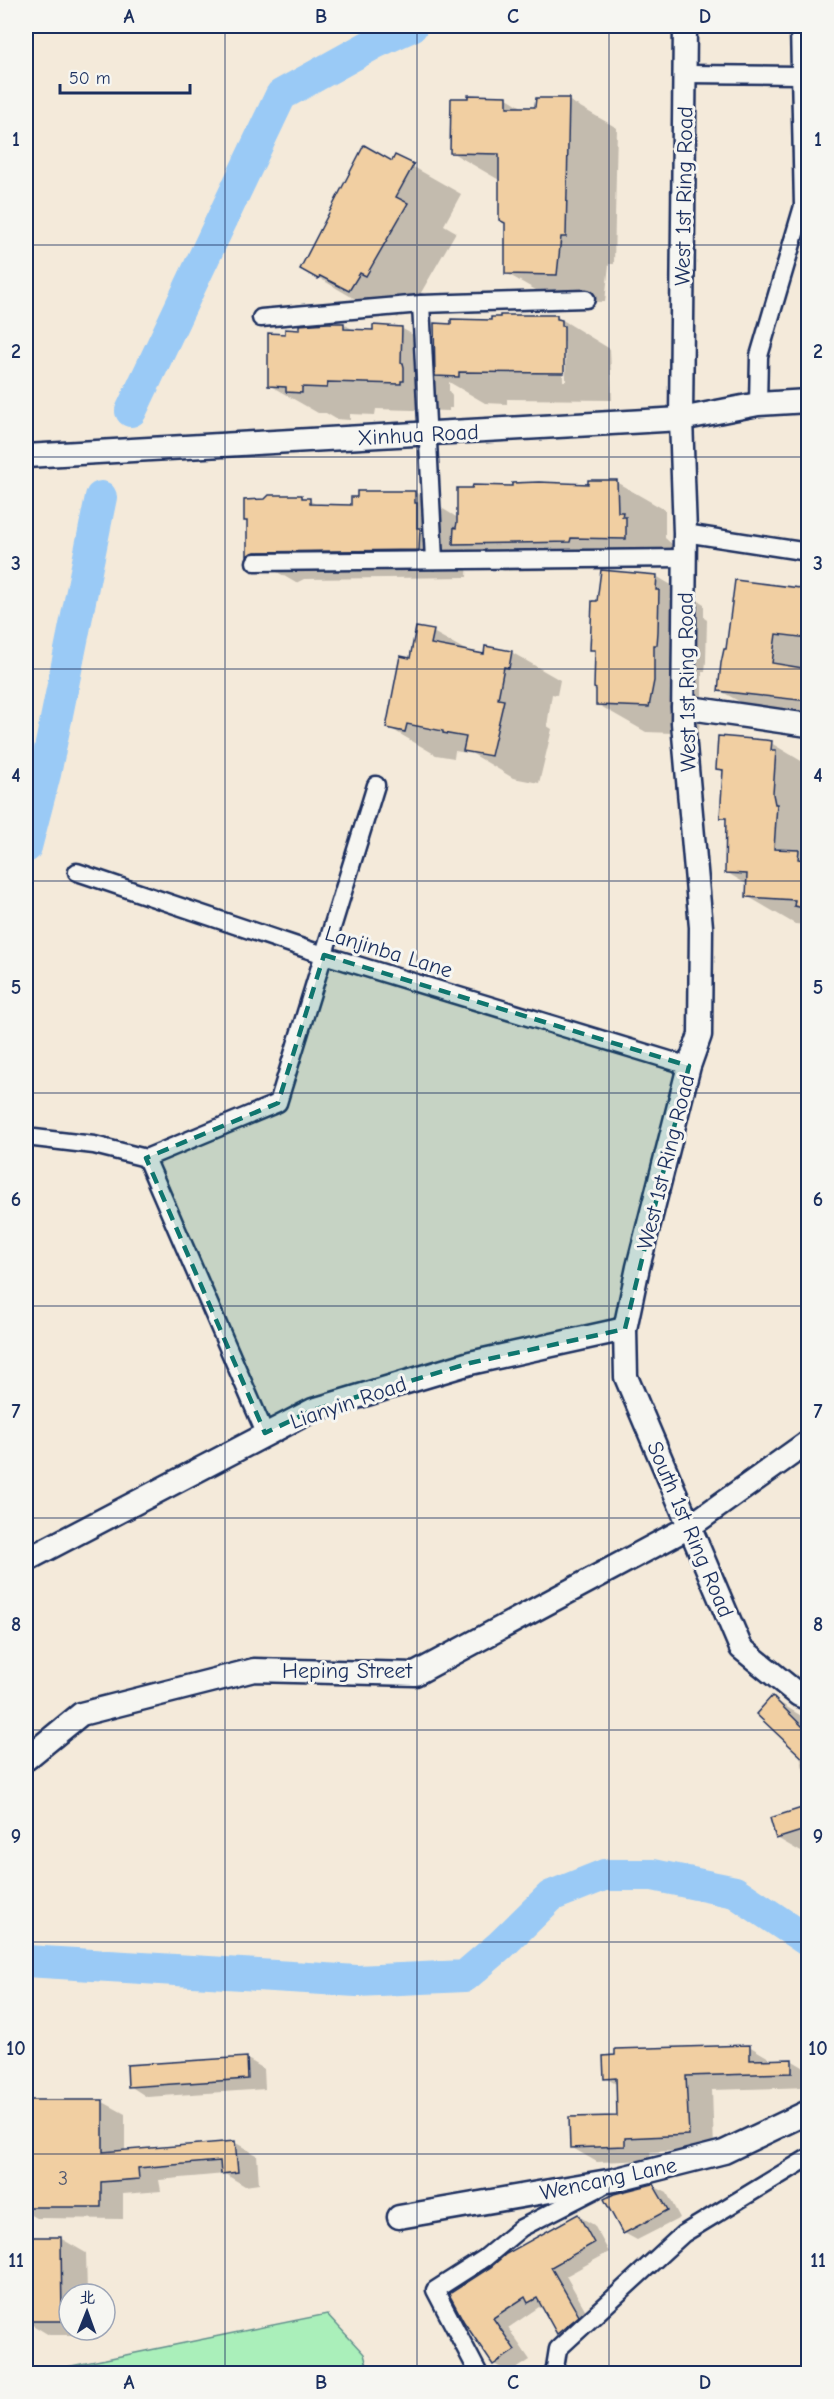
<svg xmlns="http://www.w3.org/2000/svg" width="834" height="2399" viewBox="0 0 834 2399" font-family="'Comic Neue','LXGW WenKai TC',sans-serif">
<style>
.green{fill:#aaefba;stroke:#628f8c;stroke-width:1.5}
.shadow{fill:#0003;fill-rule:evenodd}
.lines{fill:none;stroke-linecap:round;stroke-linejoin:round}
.river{stroke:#9acaf6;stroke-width:32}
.building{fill:#f1cfa2;stroke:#1b2f5e;stroke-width:1.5}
.street-casing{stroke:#1b2f5e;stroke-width:21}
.secondary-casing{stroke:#1b2f5e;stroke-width:27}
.street{stroke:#f6f6f2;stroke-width:16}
.secondary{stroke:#f6f6f2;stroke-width:22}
.marked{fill:#0f766e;fill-opacity:0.2;stroke:#0f766e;stroke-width:4.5;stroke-dasharray:12 8;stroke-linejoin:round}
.grid{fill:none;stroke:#1b2f5e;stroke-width:1.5;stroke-opacity:0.55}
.labels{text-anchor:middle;stroke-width:6;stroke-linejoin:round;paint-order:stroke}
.number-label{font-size:20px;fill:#50576f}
.street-label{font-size:22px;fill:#1b2f5e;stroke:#f6f6f2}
.neatline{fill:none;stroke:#1b2f5e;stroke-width:2}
.grid-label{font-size:20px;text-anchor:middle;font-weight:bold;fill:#1b2f5e}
</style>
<rect width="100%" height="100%" fill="#f4eada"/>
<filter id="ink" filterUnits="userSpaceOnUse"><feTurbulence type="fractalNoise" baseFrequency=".0167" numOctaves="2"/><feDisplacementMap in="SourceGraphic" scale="12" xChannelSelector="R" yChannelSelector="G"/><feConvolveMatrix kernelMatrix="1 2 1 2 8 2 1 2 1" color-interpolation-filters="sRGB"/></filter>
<g filter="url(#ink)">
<polygon class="green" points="327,2314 364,2354 369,2373 59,2373 62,2368"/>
<g class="shadow">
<polygon points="507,98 525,109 537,109 568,100 617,128 614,264 609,264 605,302 555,301 506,273 506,223 501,181 451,152"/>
<polygon points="396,157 461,194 444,225 456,232 415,303 408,299 398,318 369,302 367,306 302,268"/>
<path d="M556,316L610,349L612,400L507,399V404L485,403L449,382V391L452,396V408H449V411L376,409L375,415L350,414V420L336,419L326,413H318L269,385L287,335L300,331L344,324L355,331L401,328L436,348L492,322ZM562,342H565L566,381H563Z"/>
<polygon points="616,482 665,510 665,538 674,546 674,566 619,565 618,569 503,571 465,549 465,556 468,557 467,577 304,579 296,583 248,555 302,497 320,506 352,506 415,492 458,518 590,486"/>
<polygon points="656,576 704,604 704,618 707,620 706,661 705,672 702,672 702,710 698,734 646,732 597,704 596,652 591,649"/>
<polygon points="736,582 808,591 808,723 768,718 719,690 728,651"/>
<polygon points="433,632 469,652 485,655 511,652 560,680 557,695 552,694 547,726 552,729 539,783 513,778 473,754 455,751 454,758 436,755 388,727 412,660"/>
<polygon points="771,743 808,765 808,925 795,924 747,896 748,885 726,872 727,820 721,817 724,772 718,768"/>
<polygon points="772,1698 808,1720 808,1789 799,1752"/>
<polygon points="808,1808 808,1856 777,1838 771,1819"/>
<polygon points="749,2046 774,2061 791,2060 808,2070 808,2087 712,2090 714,2149 650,2152 651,2160 597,2162 571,2147 619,2117 618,2085 605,2078"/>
<polygon points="246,2058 264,2069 265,2089 147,2097 130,2086"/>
<polygon points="26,2101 103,2102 125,2114 125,2152 234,2142 257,2155 259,2184 245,2186 225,2174 159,2180 161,2191 123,2194 123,2219 37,2218 26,2212 26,2148 30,2148 30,2123 26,2120"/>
<polygon points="653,2186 667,2193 680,2218 637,2240 624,2233"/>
<polygon points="578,2216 594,2225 609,2252 566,2276 594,2325 574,2342 558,2333 546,2311 539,2307 508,2328 530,2360 510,2373 494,2364 465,2321"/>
<polygon points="26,2238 60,2238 86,2253 87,2294 69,2294 69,2330 87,2330 87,2335 49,2335 26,2321"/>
</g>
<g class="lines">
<g class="river">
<polyline points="131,411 281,95 375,43 412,26"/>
<polyline points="26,847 45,774 101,497"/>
<polyline points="26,1961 357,1981 465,1976 500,1946 551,1896 604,1875 653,1875 735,1892 808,1941"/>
</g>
</g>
<g class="building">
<polygon points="468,95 507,96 507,107 535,107 536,98 569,98 566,237 561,237 557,275 505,274 505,223 499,220 499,154 450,153 451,98 468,98"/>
<polygon points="364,145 392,161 395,155 414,164 396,197 408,203 366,276 360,273 349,291 320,276 318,279 300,269"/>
<polygon points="500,315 557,315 557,319 562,320 562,326 564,326 564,373 459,372 459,377 435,376 434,323 451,324 451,319 491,320 491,317 500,317"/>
<polygon points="328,323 344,323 344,329 373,330 373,325 402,327 401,363 403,363 404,367 404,381 401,381 401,384 328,382 327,388 302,387 302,393 286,392 286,387 268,386 268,333 285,334 285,329 299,330 299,325"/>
<polygon points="588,480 617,480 618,512 623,512 622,517 626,517 626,539 571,538 570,542 453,544 454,527 456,528 457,522 457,488 472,488 473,485 512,486 512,483 539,482 588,484"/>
<polygon points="357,491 415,491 415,503 417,503 417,528 420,528 419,550 255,552 247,556 247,521 244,521 244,500 265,499 269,495 302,495 302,498 310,498 310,504 351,505 351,497 357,497"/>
<polygon points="601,570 657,575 656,590 659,590 658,632 657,645 654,645 654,681 649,707 596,705 596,689 594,688 595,650 590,650 592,601 597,601"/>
<polygon points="735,580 808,589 808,638 776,634 772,663 808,669 808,701 718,691 721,663 724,649 726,649"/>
<polygon points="416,627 434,630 431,644 484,654 485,646 512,651 509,668 504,667 498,699 504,700 491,756 463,751 466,737 443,733 443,731 407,724 405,732 386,728 400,656 410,658"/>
<polygon points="718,736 765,740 772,741 771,750 776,750 773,794 775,804 777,804 774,849 799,850 798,859 808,861 808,909 794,906 795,900 746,897 747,874 725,873 726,818 720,818 723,770 716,769"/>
<polygon points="772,1696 808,1732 808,1763 756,1714"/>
<polygon points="808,1806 808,1829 776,1839 770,1818"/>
<polygon points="750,2045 750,2060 792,2059 792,2073 686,2076 689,2135 625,2138 625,2146 570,2148 569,2117 617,2116 616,2078 604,2079 603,2056 615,2055 615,2049"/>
<polygon points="247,2057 248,2079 128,2087 127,2065"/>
<polygon points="26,2100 103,2100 103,2152 235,2141 238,2172 221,2174 220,2161 138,2168 139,2179 101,2182 101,2207 26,2207 26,2147 28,2147"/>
<polygon points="653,2184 668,2210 623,2234 604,2199 614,2194"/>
<polygon points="578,2214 594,2243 551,2267 579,2316 557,2334 537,2298 528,2303 525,2297 493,2318 515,2350 493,2365 464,2322 449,2294 491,2267 506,2254"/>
<polygon points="26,2237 61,2237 62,2321 26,2321"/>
</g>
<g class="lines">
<g class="street-casing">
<g id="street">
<polyline points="685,74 799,75"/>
<polyline points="421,304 586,299"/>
<polyline points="261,318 421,304 434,560"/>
<polyline points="758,404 759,356 803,206 799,26"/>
<polyline points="685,533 808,552"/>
<polyline points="255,562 685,558"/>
<polyline points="77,872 324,955 689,1066"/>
<polyline points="26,1137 94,1145 146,1158 278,1103 376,785"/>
<polyline points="146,1158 265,1433"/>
<polyline points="479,2374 435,2290 485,2258 521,2228 601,2187"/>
<polyline points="554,2374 558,2349 683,2234 808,2158"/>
</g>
</g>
<g class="secondary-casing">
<g id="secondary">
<polyline points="685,26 681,419 685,533 683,723 701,927 700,1035 689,1066 638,1267 625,1329 626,1377 741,1648 799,1695 808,1698"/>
<polyline points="26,456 681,419 758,404 808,401"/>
<polyline points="683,707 808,725"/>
<polyline points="26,1560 313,1410 470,1363 625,1329"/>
<polyline points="26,1759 81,1714 254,1670 415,1674 689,1527 808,1442"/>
<polyline points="399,2217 614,2180 724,2152 808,2112"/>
</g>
</g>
<use href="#street" class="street"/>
<use href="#secondary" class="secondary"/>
</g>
</g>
<path class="marked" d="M324,955L689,1066L625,1329L470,1363L313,1410L265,1433L146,1158L278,1103Z"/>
<path class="grid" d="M225,26V2374M417,26V2374M609,26V2374M26,245H808M26,457H808M26,669H808M26,881H808M26,1093H808M26,1306H808M26,1518H808M26,1730H808M26,1942H808M26,2154H808"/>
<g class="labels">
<g class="number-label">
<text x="63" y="2185">3</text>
</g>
<g class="street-label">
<text transform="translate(683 196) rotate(-89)" y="8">West 1st Ring Road</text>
<text transform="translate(418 434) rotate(-3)" y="8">Xinhua Road</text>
<text transform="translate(686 682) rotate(-91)" y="8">West 1st Ring Road</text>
<text transform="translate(389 951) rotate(17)" y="8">Lanjinba Lane</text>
<text transform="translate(665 1162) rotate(-76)" y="8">West 1st Ring Road</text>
<text transform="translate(348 1402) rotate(-19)" y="8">Lianyin Road</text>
<text transform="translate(691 1529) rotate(67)" y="8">South 1st Ring Road</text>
<text x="347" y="1678">Heping Street</text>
<text transform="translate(608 2178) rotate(-12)" y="8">Wencang Lane</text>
</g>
</g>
<rect width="834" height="2399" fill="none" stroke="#f6f6f2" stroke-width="66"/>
<g transform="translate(87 2312) rotate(1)"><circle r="28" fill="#f6f6f2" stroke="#9ea6b7" stroke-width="1.5"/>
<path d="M0-4.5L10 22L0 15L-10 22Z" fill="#1b2f5e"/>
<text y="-9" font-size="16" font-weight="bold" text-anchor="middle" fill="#1b2f5e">北</text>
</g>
<path d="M60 84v9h130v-9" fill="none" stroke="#1b2f5e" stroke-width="3"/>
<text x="69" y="84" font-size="18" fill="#1b2f5e" stroke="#f6f6f2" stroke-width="4.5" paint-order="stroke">50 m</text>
<rect x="33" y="33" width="768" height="2333" class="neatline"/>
<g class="grid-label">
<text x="129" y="23">A</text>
<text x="321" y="23">B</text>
<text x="513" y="23">C</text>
<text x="705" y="23">D</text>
<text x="16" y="146">1</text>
<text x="818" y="146">1</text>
<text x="16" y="358">2</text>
<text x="818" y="358">2</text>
<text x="16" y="570">3</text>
<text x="818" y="570">3</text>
<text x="16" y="782">4</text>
<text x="818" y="782">4</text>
<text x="16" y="994">5</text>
<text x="818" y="994">5</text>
<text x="16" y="1206">6</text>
<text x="818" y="1206">6</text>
<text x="16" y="1418">7</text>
<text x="818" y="1418">7</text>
<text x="16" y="1631">8</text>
<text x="818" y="1631">8</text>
<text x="16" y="1843">9</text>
<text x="818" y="1843">9</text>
<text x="16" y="2055">10</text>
<text x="818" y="2055">10</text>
<text x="16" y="2267">11</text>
<text x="818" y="2267">11</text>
<text x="129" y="2389">A</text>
<text x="321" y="2389">B</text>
<text x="513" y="2389">C</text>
<text x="705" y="2389">D</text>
</g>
</svg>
